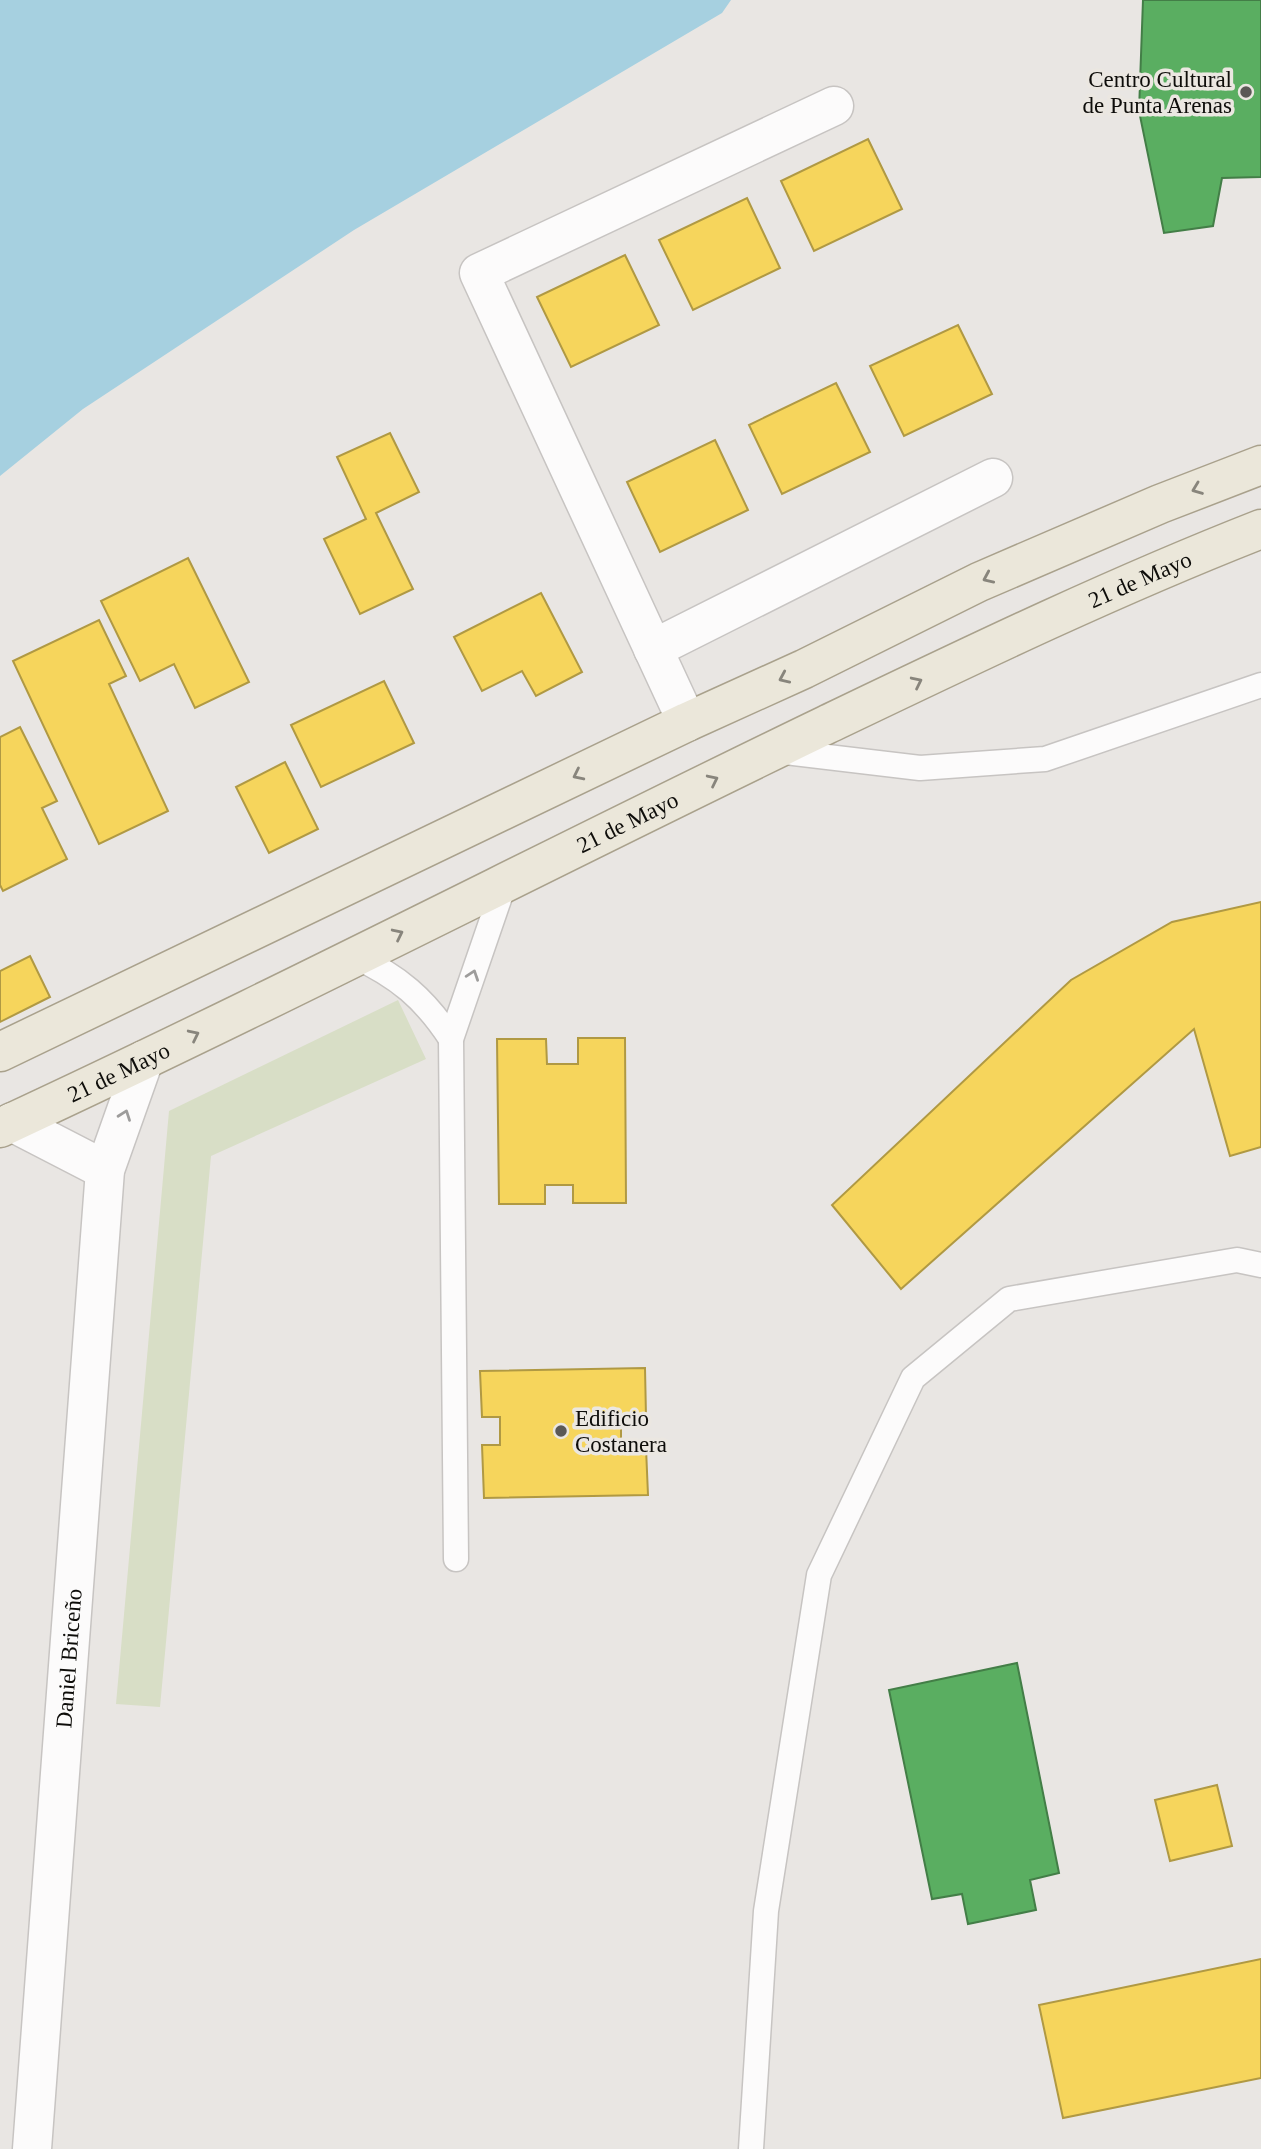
<svg xmlns="http://www.w3.org/2000/svg" width="1261" height="2149" viewBox="0 0 1261 2149" font-family="'Times New Roman',serif">
<style>
.green{fill:#d8dec6}
.water{fill:#a6d0e0}
.homes{fill:#f6d55c;stroke:#b09943;stroke-width:2}
.public{fill:#5aae61;stroke:#437e47;stroke-width:2}
.lines{fill:none;stroke-linecap:round;stroke-linejoin:round}
.service-casing{stroke:#c7c4c2;stroke-width:27}
.minor-casing{stroke:#c7c4c2;stroke-width:41}
.tertiary-casing{stroke:#c7c4c2;stroke-width:41}
.primary-casing{stroke:#a9a18c;stroke-width:41}
.service{stroke:#fcfbfb;stroke-width:24}
.minor{stroke:#fcfbfb;stroke-width:38}
.tertiary{stroke:#fcfbfb;stroke-width:38}
.primary{stroke:#ebe7da;stroke-width:38}
.oneway{stroke:#88857c}
.oneway2{stroke:#9d9c9b}
.poi-dot{fill:#5b5956;stroke:#ebe7e1;stroke-width:2.5}
.labels{text-anchor:middle;stroke-width:7;stroke-linejoin:round;paint-order:stroke}
.poi-label{font-size:23px;fill:#0e0d0a;stroke:#ebe7e1;text-anchor:end}
.street-label{font-size:23px;fill:#0e0d0a;stroke:#ebe7e1}
</style>
<rect width="100%" height="100%" fill="#e9e6e3"/>
<polygon class="green" points="398,1000 426,1059 211,1156 160,1707 116,1704 169,1111"/>
<polygon class="water" points="0,0 731,0 722,13 354,230 83,409 0,476"/>
<g class="homes">
<polygon points="868,139 902,209 814,251 781,181"/>
<polygon points="747,198 780,268 693,310 659,240"/>
<polygon points="625,255 659,325 571,367 537,297"/>
<polygon points="958,325 992,394 904,436 870,366"/>
<polygon points="836,383 870,452 782,494 749,425"/>
<polygon points="390,433 419,492 376,513 413,589 360,614 324,539 366,519 337,457"/>
<polygon points="715,440 748,510 660,552 627,482"/>
<polygon points="188,558 249,682 195,708 174,664 140,681 101,601"/>
<polygon points="541,593 582,672 536,696 522,671 482,691 454,637"/>
<polygon points="99,620 126,676 109,684 168,811 99,844 13,661"/>
<polygon points="384,681 414,743 321,787 291,725"/>
<polygon points="20,727 57,801 42,808 67,859 3,891 0,885 0,737"/>
<polygon points="285,762 318,829 269,853 236,787"/>
<polygon points="1261,902 1261,1147 1230,1156 1194,1029 901,1289 832,1205 1071,980 1172,922"/>
<polygon points="30,956 50,997 0,1022 0,971"/>
<polygon points="578,1038 625,1038 626,1203 573,1203 573,1185 545,1185 545,1204 499,1204 497,1039 546,1039 547,1064 578,1064"/>
<polygon points="645,1368 646,1417 621,1417 621,1449 646,1448 648,1495 484,1498 482,1445 500,1445 500,1417 482,1417 480,1371"/>
<polygon points="1217,1785 1232,1846 1170,1861 1155,1800"/>
<polygon points="1261,1959 1261,2078 1063,2118 1039,2005"/>
</g>
<g class="public">
<polygon points="1143,0 1261,0 1261,177 1222,178 1213,226 1164,233 1139,111"/>
<polygon points="1017,1663 1059,1873 1030,1880 1036,1910 968,1924 962,1894 932,1899 889,1690"/>
</g>
<g class="lines">
<g class="service-casing">
<g id="service">
<polyline points="777,751 920,768 1045,759 1261,685"/>
<path d="M354,956C398,976 425,999 451,1039"/>
<polyline points="456,1559 451,1039 505,882"/>
<polyline points="751,2149 766,1911 819,1575 913,1378 1009,1299 1237,1260 1261,1265"/>
</g>
</g>
<g class="minor-casing">
<g id="minor">
<polyline points="653,649 993,478"/>
<polyline points="687,722 479,273 834,106"/>
</g>
</g>
<g class="tertiary-casing">
<g id="tertiary">
<polyline points="12,1122 105,1170"/>
<path id="s1" d="M32,2149L105,1170L144,1060"/>
</g>
</g>
<g class="primary-casing">
<g id="primary">
<polyline points="0,1052 687,722 804,669 979,582 1160,504 1261,465"/>
<path id="s2" d="M0,1128C278,999 550,858 826,725C970,656 1113,587 1261,529"/>
</g>
</g>
<use href="#service" class="service"/>
<use href="#minor" class="minor"/>
<use href="#tertiary" class="tertiary"/>
<use href="#primary" class="primary"/>
</g>
<defs><path id="oneway-chevron" d="M-2-3.5L2.5 0L-2 3.5" fill="none" stroke-width="1.6" stroke-linecap="round" stroke-linejoin="round" transform="scale(1.75)"/></defs>
<g class="oneway">
<use href="#oneway-chevron" transform="translate(1197 489) rotate(159)"/>
<use href="#oneway-chevron" transform="translate(988 578) rotate(156)"/>
<use href="#oneway-chevron" transform="translate(784 678) rotate(156)"/>
<use href="#oneway-chevron" transform="translate(917 682) rotate(-26)"/>
<use href="#oneway-chevron" transform="translate(578 775) rotate(154)"/>
<use href="#oneway-chevron" transform="translate(713 780) rotate(-26)"/>
<use href="#oneway-chevron" transform="translate(398 934) rotate(-26)"/>
<use href="#oneway-chevron" transform="translate(194 1035) rotate(-26)"/>
</g>
<g class="oneway2">
<use href="#oneway-chevron" transform="translate(473 975) rotate(-71)"/>
<use href="#oneway-chevron" transform="translate(125 1115) rotate(-70)"/>
</g>
<g class="poi-dot">
<circle cx="1246" cy="92" r="7"/>
<circle cx="561" cy="1431" r="7"/>
</g>
<g class="labels">
<g class="poi-label">
<text x="1232" y="87">Centro Cultural<tspan x="1232" dy="26">de Punta Arenas</tspan></text>
<text x="575" y="1426" text-anchor="start">Edificio<tspan x="575" dy="26">Costanera</tspan></text>
</g>
<g class="street-label">
<text dy="8" stroke="none"><textPath href="#s2" startOffset="1265">21 de Mayo</textPath></text>
<text dy="8" stroke="none"><textPath href="#s2" startOffset="698">21 de Mayo</textPath></text>
<text dy="8" stroke="none"><textPath href="#s2" startOffset="131">21 de Mayo</textPath></text>
<text dy="8" stroke="none"><textPath href="#s1" startOffset="492">Daniel Briceño</textPath></text>
</g>
</g>
</svg>
